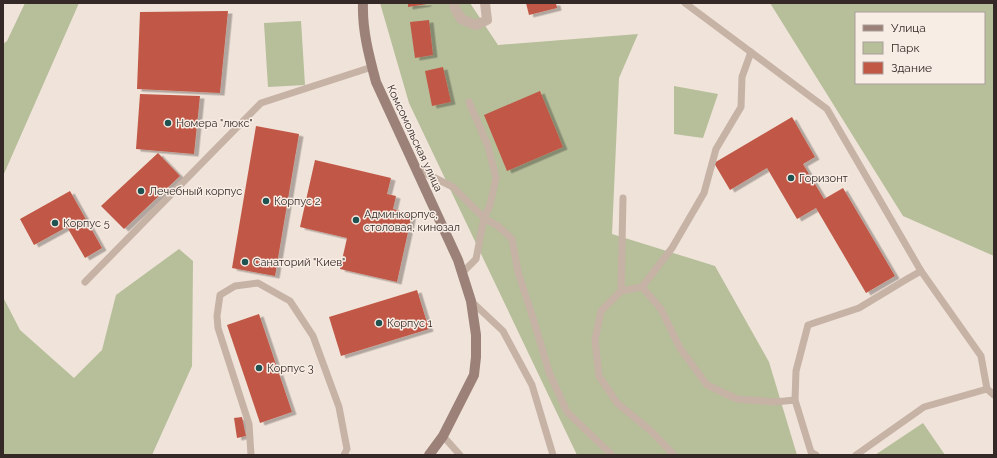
<svg xmlns="http://www.w3.org/2000/svg" width="997" height="458" viewBox="0 0 997 458" font-family="Raleway,sans-serif">
<style>
.green{fill:#b6be9a;fill-rule:evenodd}
.building{fill:#c15846;filter:url(#shadow)}
.lines{fill:none;stroke-linecap:round;stroke-linejoin:round}
.lane{stroke:#c7b2a6;stroke-width:7}
.street{stroke:#c7b2a6;stroke-width:10}
.secondary{stroke:#9b8177;stroke-width:10}
.poi-dot{fill:#1e5352;stroke:#f8ede5;stroke-width:1.5}
.labels{text-anchor:middle;stroke-width:3;stroke-linejoin:round;paint-order:stroke}
.poi-label{font-size:11px;fill:#342926;stroke:#f8ede5;text-anchor:start}
.street-label{font-size:11px;fill:#342926;stroke:#f8ede5}
</style>
<defs>
<filter id="shadow"><feDropShadow dx="4.5" dy="2.5" stdDeviation="0" flood-color="#0004"/></filter>
</defs>
<rect width="100%" height="100%" fill="#f0e3d9"/>
<g class="green">
<polygon points="25,3 79,3 3,176 3,44 7,41"/>
<polygon points="380,3 470,3 498,45 638,34 619,78 612,234 715,266 769,362 797,455 577,455 409,103"/>
<path d="M770,3H994V256L903,216ZM856,13H984V83H856Z"/>
<polygon points="301,21 305,85 268,87 264,23"/>
<polygon points="674,86 718,94 703,138 674,134"/>
<polygon points="179,249 193,261 192,366 152,455 3,455 3,297 20,330 74,378 102,350 116,295"/>
<polygon points="923,423 945,455 875,455"/>
</g>
<g class="building">
<polygon points="408,3 427,3 427,4 408,7"/>
<polygon points="526,3 556,3 557,8 529,15"/>
<polygon points="228,11 220,93 137,89 140,12"/>
<polygon points="429,20 433,55 415,58 410,22"/>
<polygon points="443,67 451,102 432,106 425,71"/>
<polygon points="540,91 563,147 507,171 484,115"/>
<polygon points="140,94 200,96 194,154 136,149"/>
<polygon points="792,117 815,157 803,164 824,199 843,188 895,276 866,293 816,208 797,219 767,168 730,190 714,163"/>
<polygon points="256,126 299,134 275,276 232,268"/>
<polygon points="158,153 180,176 124,229 101,206"/>
<polygon points="315,160 391,178 387,194 396,196 393,209 412,214 397,282 340,269 347,238 300,227"/>
<polygon points="70,191 102,248 85,258 67,227 34,245 20,219"/>
<polygon points="417,290 429,329 341,356 329,317"/>
<polygon points="259,314 292,412 260,423 227,325"/>
<polygon points="242,417 246,436 237,438 234,418"/>
</g>
<g class="lines">
<g class="lane">
<polyline points="685,3 827,109 921,271 981,356 987,389"/>
<polyline points="417,169 453,187 484,218 498,226 512,239 518,272 533,318 549,372 567,412 612,455"/>
<polyline points="462,273 476,259 484,218 490,205 496,178 488,146 469,102"/>
<polyline points="85,282 261,103 372,67"/>
<polyline points="642,287 672,248 704,193 716,149 741,107 742,77 751,52"/>
<polyline points="621,291 623,198"/>
<polyline points="471,301 503,331 532,385 553,455"/>
<polyline points="795,400 796,371 808,325 859,308 907,279 921,271"/>
<polyline points="443,436 460,455"/>
<polyline points="251,455 249,424 218,328 217,316 220,295 235,286 258,283 290,301 313,336 339,407 347,449 344,455"/>
<polyline points="674,455 651,431 617,403 599,376 595,340 601,311 621,291 642,287 661,309 680,348 707,385 737,399 775,402 795,400 811,452 816,455"/>
<polyline points="856,455 924,407 987,389 994,395"/>
</g>
<polyline class="street" points="454,3 455,8 461,19 476,25 487,20 485,3"/>
<path class="secondary" d="M363,3C362,30 369,56 376,82L458,260L471,301L476,335V357L474,375L443,436L429,455"/>
</g>
<g class="poi-dot">
<circle cx="168" cy="123" r="4"/>
<circle cx="791" cy="178" r="4"/>
<circle cx="141" cy="191" r="4"/>
<circle cx="266" cy="201" r="4"/>
<circle cx="356" cy="220" r="4"/>
<circle cx="55" cy="223" r="4"/>
<circle cx="245" cy="262" r="4"/>
<circle cx="379" cy="323" r="4"/>
<circle cx="259" cy="368" r="4"/>
</g>
<g class="labels">
<g class="poi-label">
<text x="176" y="127">Номера "люкс"</text>
<text x="799" y="182">Горизонт</text>
<text x="149" y="195">Лечебный корпус</text>
<text x="274" y="205">Корпус 2</text>
<text x="364" y="218">Админкорпус,<tspan x="364" dy="13">столовая, кинозал</tspan></text>
<text x="63" y="227">Корпус 5</text>
<text x="253" y="266">Санаторий "Киев"</text>
<text x="387" y="327">Корпус 1</text>
<text x="267" y="372">Корпус 3</text>
</g>
<g class="street-label">
<text transform="translate(415 138) rotate(65)" y="4">Комсомольская улица</text>
</g>
</g>
<rect width="997" height="458" fill="none" stroke="#342926" stroke-width="8"/>
<rect x="855" y="12" width="130" height="72" fill="#f8ede5" stroke="#aa9f99"/>
<rect x="863" y="25" width="20" height="6" fill="#9b8177" stroke="#aa9f99"/>
<text x="891" y="32" font-size="12" fill="#342926">Улица</text>
<rect x="863" y="42" width="20" height="12" fill="#b6be9a" stroke="#aa9f99"/>
<text x="891" y="52" font-size="12" fill="#342926">Парк</text>
<rect x="863" y="62" width="20" height="12" fill="#c15846" stroke="#aa9f99"/>
<text x="891" y="72" font-size="12" fill="#342926">Здание</text>
</svg>
